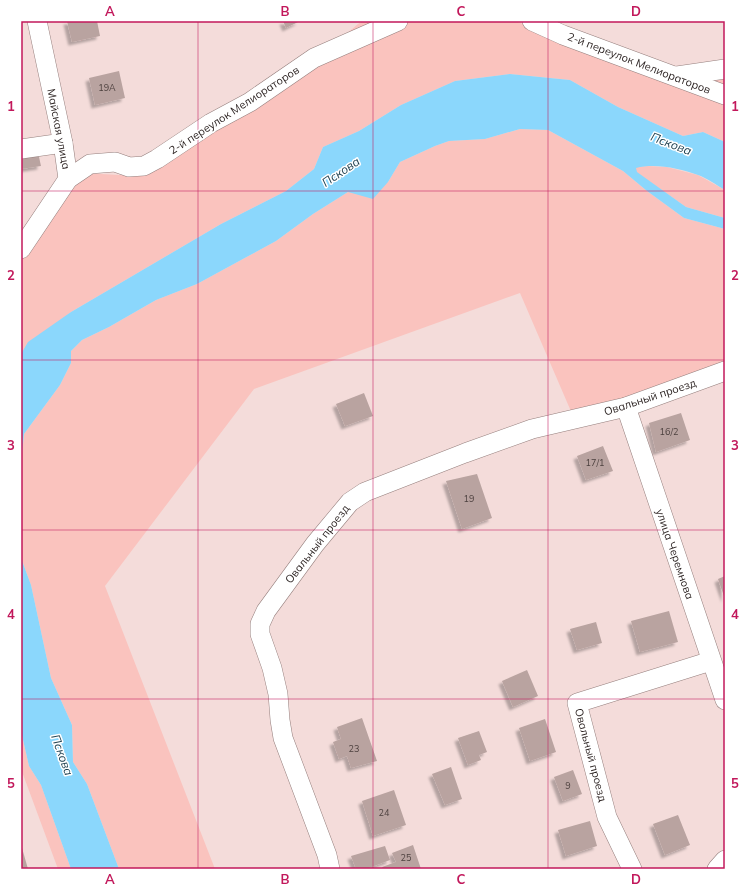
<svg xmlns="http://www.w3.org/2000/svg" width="746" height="890" viewBox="0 0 746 890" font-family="Mulish,sans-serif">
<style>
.green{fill:#fac3be}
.water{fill:#8bd7fc}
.building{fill:#b9a3a0;filter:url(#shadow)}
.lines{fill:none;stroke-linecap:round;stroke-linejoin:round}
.minor-casing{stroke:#957f7d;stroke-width:20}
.minor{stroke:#fff;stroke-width:19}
.grid{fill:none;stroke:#c2185b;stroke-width:1;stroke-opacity:0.55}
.labels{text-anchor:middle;stroke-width:3;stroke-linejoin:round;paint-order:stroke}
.number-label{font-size:9px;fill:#4c403e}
.street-label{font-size:11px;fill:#281f1e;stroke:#fff}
.water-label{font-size:12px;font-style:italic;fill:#183b4b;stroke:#fff}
.neatline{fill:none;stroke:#c2185b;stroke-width:1.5}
.grid-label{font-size:13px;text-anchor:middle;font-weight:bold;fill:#c2185b}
</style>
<defs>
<filter id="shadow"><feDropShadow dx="-3.5" dy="3.5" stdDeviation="1" flood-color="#0004"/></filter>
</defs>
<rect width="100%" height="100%" fill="#f4dcda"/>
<g class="green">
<polygon points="363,21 515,21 684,83 725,63 725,142 703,132 683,136 618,107 570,80 510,74 455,81 401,105 359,131 323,147 314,169 286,191 221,224 71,312 21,354 21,231 49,191 83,173 138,176 276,94 358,24"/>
<polygon points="520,129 548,130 623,171 647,191 684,218 725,229 725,361 573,416 520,293 254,389 105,586 215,869 119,869 87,784 73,762 72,725 51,678 31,585 21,558 21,463 24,434 60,385 71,363 71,351 82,340 109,327 156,300 197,284 276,241 313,214 348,192 388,182 400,162 435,146 449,141 485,139"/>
<polygon points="648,166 667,167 698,175 725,190 725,218 686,207 636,172 636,167"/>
<polygon points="21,731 29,766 41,785 71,869 58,869 21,769"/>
</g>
<g class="water">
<path d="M510,74L570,80L618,107L683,136L703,132L725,142V190C716,185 707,178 698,175C679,168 655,163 636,168L637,172L686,207L725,218V229L684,218L647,191L623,171L548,130L520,129L485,139L449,141L435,146L400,162L388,182L373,199L348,192L313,214L276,241L197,284L156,300L109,327L82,340L71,351V363L60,385L24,434L21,463V354L28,342L71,312L221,224L286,191L314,169L323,147L359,131L401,105L455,81Z"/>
<polygon points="21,558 31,585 51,678 72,725 73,762 87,784 119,869 71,869 41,785 29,766 21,731"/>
</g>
<g class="building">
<polygon points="67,21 97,21 100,36 72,42"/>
<polygon points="283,21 300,21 286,28"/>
<polygon points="119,71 125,98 95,105 89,78"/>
<polygon points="37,148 41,166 21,169 21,151"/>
<polygon points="364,393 373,416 345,426 336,404"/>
<polygon points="681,413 690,440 656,452 649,423"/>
<polygon points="603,446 613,471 586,480 577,456"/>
<polygon points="477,474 492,518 462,529 446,481"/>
<polygon points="725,576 725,599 718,579"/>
<polygon points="669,611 678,642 640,652 631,621"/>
<polygon points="596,622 602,643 577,650 570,629"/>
<polygon points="527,670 538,696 513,707 502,681"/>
<polygon points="362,718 377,761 351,768 347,756 339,759 333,742 341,739 337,727"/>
<polygon points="545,719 556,752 530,761 519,728"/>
<polygon points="479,731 487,752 479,755 481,760 468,765 458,738"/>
<polygon points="451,767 462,799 445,805 432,774"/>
<polygon points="573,770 582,794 563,801 554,777"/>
<polygon points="394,790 406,825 373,836 362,801"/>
<polygon points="678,815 690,845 665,855 653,824"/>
<polygon points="590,821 597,846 566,856 558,830"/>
<polygon points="413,845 421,869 383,869 382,867 396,862 392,853"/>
<polygon points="385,846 390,860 366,869 356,869 351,856"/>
<polygon points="21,848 22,848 28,869 21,869"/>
</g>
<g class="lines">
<g class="minor-casing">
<g id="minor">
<polyline points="532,21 563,35 725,95"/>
<polyline points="677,76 725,69"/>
<polyline points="21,149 63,143"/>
<polyline points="68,179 90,164 115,162 129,167 144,166 157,159 211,123 250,102 314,58 398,21"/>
<polyline points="21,249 68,179 63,143 37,21"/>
<polyline points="626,407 725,700"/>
<polyline points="330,869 327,855 283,738 280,720 278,694 272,668 260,634 260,624 266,611 315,544 350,502 365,492 465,453 532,429 626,407 725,371"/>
<polyline points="632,869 607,817 577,703 711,661"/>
<polyline points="717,869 725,860"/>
</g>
</g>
<use href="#minor" class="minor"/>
</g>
<path class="grid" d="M198,21V869M373,21V869M548,21V869M21,191H725M21,360H725M21,530H725M21,699H725"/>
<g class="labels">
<g class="number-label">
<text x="107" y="91">19А</text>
<text x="669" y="435">16/2</text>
<text x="595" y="466">17/1</text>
<text x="469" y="502">19</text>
<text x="354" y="752">23</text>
<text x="568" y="789">9</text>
<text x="384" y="816">24</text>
<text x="406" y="861">25</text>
</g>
<g class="street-label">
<text transform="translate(639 63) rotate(21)" y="4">2-й переулок Мелиораторов</text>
<text transform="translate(234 110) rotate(-33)" y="4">2-й переулок Мелиораторов</text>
<text transform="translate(59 129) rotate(79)" y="4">Майская улица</text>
<text transform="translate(650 397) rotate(-18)" y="4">Овальный проезд</text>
<text transform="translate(317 544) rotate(-52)" y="4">Овальный проезд</text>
<text transform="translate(675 554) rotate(71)" y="4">улица Черемнова</text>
<text transform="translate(591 755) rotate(75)" y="4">Овальный проезд</text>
</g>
<g class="water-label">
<text transform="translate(671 144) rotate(21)" y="4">Пскова</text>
<text transform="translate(341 172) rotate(-34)" y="4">Пскова</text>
<text transform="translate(62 755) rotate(70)" y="4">Пскова</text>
</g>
</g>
<rect width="746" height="890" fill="none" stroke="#ffffff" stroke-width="44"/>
<rect x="22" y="22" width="702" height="846" class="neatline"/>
<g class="grid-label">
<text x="110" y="16">A</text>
<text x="285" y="16">B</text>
<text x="461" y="16">C</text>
<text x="636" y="16">D</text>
<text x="11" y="111">1</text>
<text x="735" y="111">1</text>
<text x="11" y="280">2</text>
<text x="735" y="280">2</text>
<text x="11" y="450">3</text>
<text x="735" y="450">3</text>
<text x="11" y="619">4</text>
<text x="735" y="619">4</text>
<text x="11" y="788">5</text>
<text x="735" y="788">5</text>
<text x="110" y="884">A</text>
<text x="285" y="884">B</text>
<text x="461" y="884">C</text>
<text x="636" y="884">D</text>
</g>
</svg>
